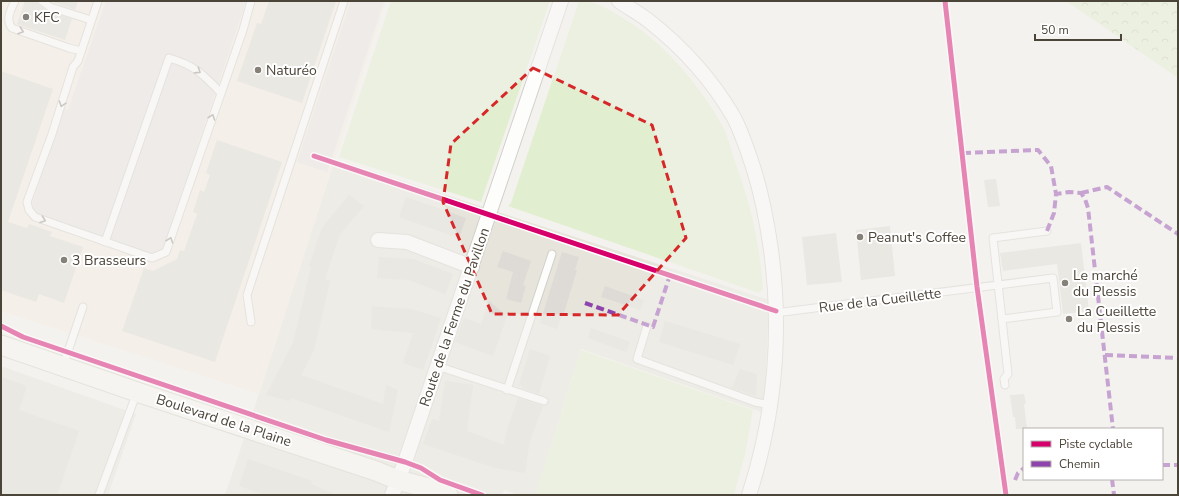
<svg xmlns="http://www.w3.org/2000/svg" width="1179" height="496" viewBox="0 0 1179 496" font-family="'Nunito Sans',sans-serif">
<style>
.residential{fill:#e7e4dc}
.commercial{fill:#f3ebdf}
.green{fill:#e1eecf}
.forest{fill:url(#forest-crowns)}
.parking{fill:#e6e3df}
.building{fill:#dedbd6}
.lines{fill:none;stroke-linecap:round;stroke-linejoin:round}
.lane-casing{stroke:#d2d0cb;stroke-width:9}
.street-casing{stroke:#d2d0cb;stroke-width:16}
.secondary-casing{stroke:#d3cfc5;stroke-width:21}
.lane{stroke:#fdfdfc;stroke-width:7}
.street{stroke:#fdfdfc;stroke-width:14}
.secondary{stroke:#f7f6f1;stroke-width:19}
.quiet{stroke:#8e44ad;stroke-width:4;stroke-dasharray:8 4;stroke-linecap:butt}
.cycleway-casing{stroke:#fff;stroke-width:8}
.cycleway{stroke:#d6006c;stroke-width:5}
.oneway{stroke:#9b9791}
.marked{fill:none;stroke:#d62828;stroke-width:3;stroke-dasharray:8 5;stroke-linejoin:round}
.poi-dot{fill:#868178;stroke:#fff;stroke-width:1.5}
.labels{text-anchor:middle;stroke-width:4;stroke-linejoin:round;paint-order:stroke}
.poi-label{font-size:14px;fill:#4b4439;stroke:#fff;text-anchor:start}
.street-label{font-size:14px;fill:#4b4439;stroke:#fff}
</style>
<defs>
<pattern id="forest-crowns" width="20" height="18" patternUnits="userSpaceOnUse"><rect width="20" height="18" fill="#e1eecf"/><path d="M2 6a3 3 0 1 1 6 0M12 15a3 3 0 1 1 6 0" fill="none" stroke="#c3cdb2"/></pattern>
</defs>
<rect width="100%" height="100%" fill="#f4f2ee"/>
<g class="residential">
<polygon points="335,159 769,300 764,413 581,349 536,495 519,495 504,490 502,495 225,495 259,394"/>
<polygon points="1,366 136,414 108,495 1,495"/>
</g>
<polygon class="commercial" points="1,1 386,1 259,394 1,311"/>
<g class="green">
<polygon points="391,1 550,1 481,202 339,157"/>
<path d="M579,1C599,1 611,11 628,21C666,45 702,88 723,127C728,137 731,148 734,159C750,201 760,244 763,289L759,293L508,206L511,203Z"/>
<polygon points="581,350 753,410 745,455 734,495 536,495"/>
</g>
<polygon class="forest" points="1066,1 1178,1 1178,78"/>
<g class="parking">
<polygon points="106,1 246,1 163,249 150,254 36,214 32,204 64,109 68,110"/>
<polygon points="351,1 384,1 327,172 297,162"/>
</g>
<g class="building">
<polygon points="25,1 37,1 39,5 47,11 72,19 65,40 17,24"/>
<polygon points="50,1 78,1 75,10"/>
<polygon points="269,1 336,1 302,103 237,81 257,23 261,24"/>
<polygon points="1,71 53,89 8,222 27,228 29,224 52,232 50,236 83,247 64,303 39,294 36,302 1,290"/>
<polygon points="217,140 282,162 215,362 122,331 144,268 153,271 177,259 180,250 184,251 197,214 193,212 200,190 204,192 210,175 206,173"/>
<polygon points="996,179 1000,206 988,207 984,180"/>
<polygon points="349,195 364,206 340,234 325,279 330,281 314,350 301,375 383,404 386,385 398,390 389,432 291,398 289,401 266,395 293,343 311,267 309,266 322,228"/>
<polygon points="406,197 466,218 459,238 399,217"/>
<polygon points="890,226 895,276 861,280 856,230"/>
<polygon points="836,233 842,282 807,285 802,237"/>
<polygon points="1081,243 1089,311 1063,314 1057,264 1003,271 1000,253"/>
<polygon points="503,251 531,261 523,285 526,286 521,303 506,299 513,272 497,267"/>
<polygon points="562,252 579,257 575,270 577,270 564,313 562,313 557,329 540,323"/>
<polygon points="379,257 413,259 453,274 445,294 409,280 377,278"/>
<polygon points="605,286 644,300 640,310 601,297"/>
<polygon points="489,301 507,316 493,356 455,342 464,318 481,324"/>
<polygon points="372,306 411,309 441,318 423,370 403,363 413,333 371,329"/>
<polygon points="665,321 740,344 733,365 659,342"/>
<polygon points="591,328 630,342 626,352 588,338"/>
<polygon points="530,349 550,356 539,394 522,388 523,386 519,385"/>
<polygon points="740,369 757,374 756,396 732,388"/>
<polygon points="1,377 27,386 19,410 79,431 57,495 1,495"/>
<polygon points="445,381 473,385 467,431 504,445 506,433 518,398 543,406 530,440 525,473 495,468 423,444 432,419 439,421"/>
<polygon points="1024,394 1026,404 1024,404 1027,429 1016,429 1015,417 1013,417 1010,395"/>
<polygon points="248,459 312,481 311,484 336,495 265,495 239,486"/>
</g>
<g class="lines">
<g class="lane-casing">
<g id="lane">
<path d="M15,1C11,9 5,20 12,28L69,48L81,51"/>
<polyline points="42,1 50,7 91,20"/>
<polyline points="98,1 78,61 73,67 52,134 27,202 29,210 35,217 152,258 166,252 243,30 251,1"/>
<path d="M105,242L169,58C194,65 203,74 221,93"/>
<polyline points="776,311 783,312 1053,278 1057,312 1002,319"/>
<polyline points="251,322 247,295 344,1"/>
<polyline points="647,326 637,359 755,402 771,405"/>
<polyline points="63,366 83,307"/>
<polyline points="437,366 544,401"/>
<polyline points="1005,385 1004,379 1008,374 993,238 1047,231"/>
<polyline points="507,390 552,254"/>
<polyline points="99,495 137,392"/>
</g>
</g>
<g class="street-casing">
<g id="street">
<path d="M619,1C629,8 640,14 649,21C682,47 712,80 733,116C742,132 748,152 754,170C762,196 767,222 771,250C782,333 775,415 749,495"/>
<polyline points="378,240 407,242 472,267"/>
<polyline points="392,495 405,462 561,1"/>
</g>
</g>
<g class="secondary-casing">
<polyline id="secondary" points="1,345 137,392 376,471 398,480 428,488 448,495"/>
</g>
<use href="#lane" class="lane"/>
<use href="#street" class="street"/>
<use href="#secondary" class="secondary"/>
<g class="quiet">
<polyline points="963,153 1038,150 1051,166 1056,194"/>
<polyline points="1081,193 1107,187 1178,234"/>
<polyline points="1047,231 1054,213 1056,194 1069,192 1081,193 1085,199 1088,208 1113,429"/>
<polyline points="585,303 653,327 670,275"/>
<polyline points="1105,355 1178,358"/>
<polyline points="1162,465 1178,465"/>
<polyline points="1112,479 1114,495"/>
<polyline points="1015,480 1018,473 1024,468"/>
</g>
<g class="cycleway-casing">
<g id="cycleway">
<polyline points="945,1 977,287 1006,495"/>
<polyline points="314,156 776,311"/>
<polyline points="1,326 23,337 326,440 405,462 421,468 440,480 482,495"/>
</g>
</g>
<use href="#cycleway" class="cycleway"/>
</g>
<defs><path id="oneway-chevron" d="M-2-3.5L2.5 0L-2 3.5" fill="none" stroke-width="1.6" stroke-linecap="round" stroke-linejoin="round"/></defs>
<g class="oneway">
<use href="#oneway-chevron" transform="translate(21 31) rotate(19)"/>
<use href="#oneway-chevron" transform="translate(198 71) rotate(33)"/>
<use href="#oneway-chevron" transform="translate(62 104) rotate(108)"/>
<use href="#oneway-chevron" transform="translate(212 117) rotate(-71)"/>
<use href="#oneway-chevron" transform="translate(43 220) rotate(20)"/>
<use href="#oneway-chevron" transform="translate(170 240) rotate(-71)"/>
</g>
<path d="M0 0H1179V496H0ZM533,68L652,125L686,238L618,315L492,314L443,202L451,144Z" fill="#f4f2ee" fill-opacity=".55" fill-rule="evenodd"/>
<path class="marked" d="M533,68L652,125L686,238L618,315L492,314L443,202L451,144Z"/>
<g class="poi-dot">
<circle cx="26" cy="17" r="4"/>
<circle cx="258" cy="70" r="4"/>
<circle cx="860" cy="237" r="4"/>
<circle cx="64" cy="260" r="4"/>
<circle cx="1065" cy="283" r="4"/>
<circle cx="1069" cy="319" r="4"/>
</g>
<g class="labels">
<g class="poi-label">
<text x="34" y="22">KFC</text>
<text x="266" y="75">Naturéo</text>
<text x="868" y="242">Peanut's Coffee</text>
<text x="72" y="265">3 Brasseurs</text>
<text x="1073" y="280">Le marché<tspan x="1073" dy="16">du Plessis</tspan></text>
<text x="1077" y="316">La Cueillette<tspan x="1077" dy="16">du Plessis</tspan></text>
</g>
<g class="street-label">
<text transform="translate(880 300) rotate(-7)" y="5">Rue de la Cueillette</text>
<text transform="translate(454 317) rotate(-71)" y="5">Route de la Ferme du Pavillon</text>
<text transform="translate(224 420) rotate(18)" y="5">Boulevard de la Plaine</text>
</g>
</g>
<rect width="1179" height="496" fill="none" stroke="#4b4439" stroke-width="4"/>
<rect x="1023" y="428" width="140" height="52" fill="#ffffff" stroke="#b7b4b0"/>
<rect x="1031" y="441" width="20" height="6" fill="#d6006c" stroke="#b7b4b0"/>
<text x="1059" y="448" font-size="12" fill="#4b4439">Piste cyclable</text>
<rect x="1031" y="461" width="20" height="6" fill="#8e44ad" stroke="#b7b4b0"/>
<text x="1059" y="468" font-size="12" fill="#4b4439">Chemin</text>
<path d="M1035 34v6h86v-6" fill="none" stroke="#4b4439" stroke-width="2"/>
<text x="1041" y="34" font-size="12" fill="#4b4439" stroke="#ffffff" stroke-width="3" paint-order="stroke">50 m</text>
</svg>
